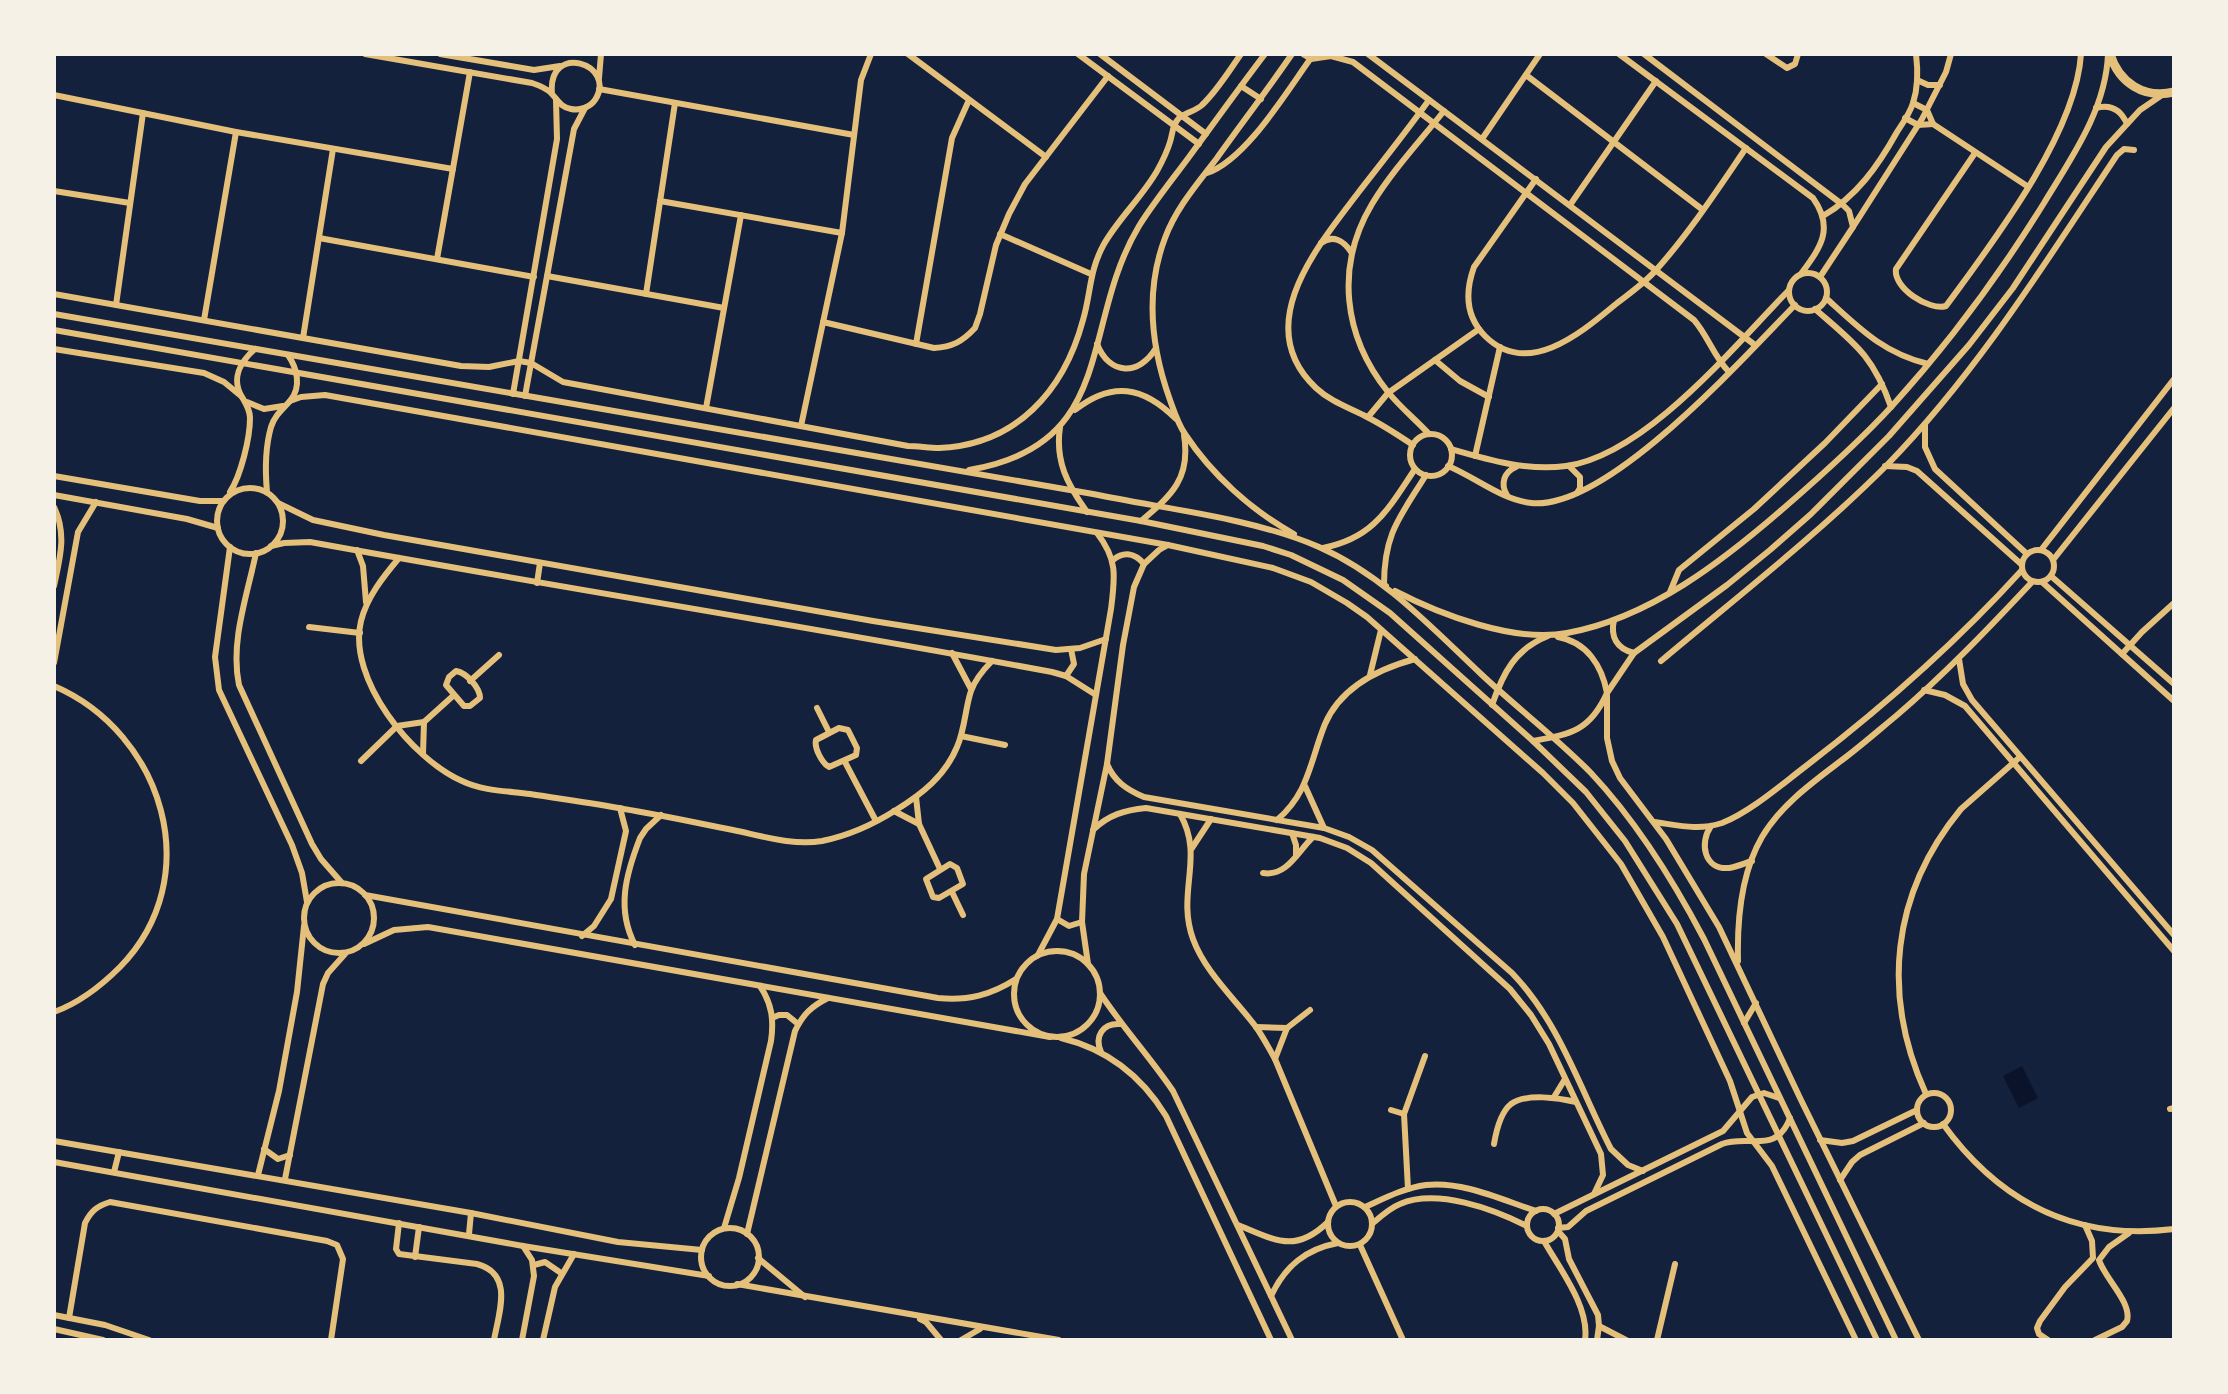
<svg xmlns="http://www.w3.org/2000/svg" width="2228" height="1394" viewBox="0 0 2228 1394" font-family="Spectral,serif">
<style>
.water{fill:#0b132b}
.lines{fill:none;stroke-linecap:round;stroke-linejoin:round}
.minor{stroke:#e5c07b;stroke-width:6}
.secondary{stroke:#e5c07b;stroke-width:9}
</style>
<rect width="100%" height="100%" fill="#14213d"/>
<polygon class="water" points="2022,1066 2038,1098 2019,1108 2003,1076"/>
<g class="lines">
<g class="minor">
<path d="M365,54L532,83C538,85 546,88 551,93C558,100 560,107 571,109C580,111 590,107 595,100C618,64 547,41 552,94"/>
<polyline points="440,54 534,70 560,66"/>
<polyline points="908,54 1046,157"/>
<polyline points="1078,54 1199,144"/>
<polyline points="1100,54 1206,134"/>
<path d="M1292,54C1268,89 1242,123 1217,158C1198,183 1176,208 1165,238C1145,291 1151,347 1170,400C1174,411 1178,424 1185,434C1212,475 1251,510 1294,534"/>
<path d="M1303,54L1311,59L1331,56L1353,62L1694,320C1708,336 1714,357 1729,372"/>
<polyline points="1368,54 1755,345"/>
<path d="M1619,54L1813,198C1835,229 1820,248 1801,274"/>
<polyline points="1644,54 1843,205 1849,211 1853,227 1820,277"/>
<polyline points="1766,54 1787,68 1795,64 1798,54"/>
<polyline points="1526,75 1703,210"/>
<polyline points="599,78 601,54"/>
<polyline points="1917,80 1928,85 1940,85"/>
<polyline points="1241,86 1261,99"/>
<polyline points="599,89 854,135"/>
<polyline points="54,95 236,132 453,169"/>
<polyline points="1913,103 1927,110 1933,124 2027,186"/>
<path d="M2096,108C2111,104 2121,110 2127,124"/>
<polyline points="1905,118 1918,125 1933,124"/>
<polyline points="1482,139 1540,54"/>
<path d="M1975,153L1896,269C1893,288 1929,311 1946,306C1993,242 2076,134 2081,54"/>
<path d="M1207,173C1246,160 1287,91 1311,58"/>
<path d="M1536,179L1474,267C1465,292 1465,316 1485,336C1528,379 1582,332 1616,304C1630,293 1646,282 1657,269C1690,232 1718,189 1746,148"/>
<polyline points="54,191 130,203"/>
<polyline points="660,201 842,233"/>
<polyline points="1570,205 1656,81"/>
<path d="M1823,216C1857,196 1878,166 1897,132C1903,123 1910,113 1913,103C1918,88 1918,70 1916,54"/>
<polyline points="1853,227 1922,119 1946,72 1951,54"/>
<polyline points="1000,234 1091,274"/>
<polyline points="319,238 534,277"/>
<path d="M1321,243C1333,234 1344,241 1351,252"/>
<polyline points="437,259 470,72"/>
<circle cx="1808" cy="292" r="19"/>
<polyline points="547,276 724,308"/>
<path d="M54,294L461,366L489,367L519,361L531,363L563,382L908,446C918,446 929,448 939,448C1016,445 1064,391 1083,320C1091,293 1089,271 1104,244C1119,218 1142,197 1157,171C1162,162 1167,152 1170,142C1173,133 1172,125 1179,118C1186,112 1196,111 1202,105C1217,91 1229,71 1241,54"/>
<polyline points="646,294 675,103"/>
<path d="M1826,298C1859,328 1883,353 1928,364"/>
<polyline points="116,305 143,113"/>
<path d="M1815,309C1854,343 1873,355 1891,407"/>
<path d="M54,314L1093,494C1165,509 1253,518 1319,547C1383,575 1431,627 1481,674C1517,708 1557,738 1591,773C1637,822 1673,880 1704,939L1896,1340"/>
<polyline points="204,320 236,132"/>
<path d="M823,322L934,348C952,347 962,342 975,328L980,314L996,245L1009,214L1025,184L1108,76"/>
<polyline points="54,330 1141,521 1263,546 1291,555 1343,580 1390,613 1533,741 1586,792 1625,841 1677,924 1877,1340"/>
<polyline points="303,338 333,149"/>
<polyline points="916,344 952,138 969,100"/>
<path d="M1097,344C1110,376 1139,376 1156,348"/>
<polyline points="54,349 204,373 224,382 241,396"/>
<polyline points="1435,360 1460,381 1489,397"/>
<polyline points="513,394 557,139 556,100"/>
<polyline points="525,396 574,129 585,108"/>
<polyline points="290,401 301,397 325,395 1168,545 1273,568 1311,582 1347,603 1367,617 1543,773 1573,803 1621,864 1663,937 1730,1081 1747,1133 1772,1166 1856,1340"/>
<polyline points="247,402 264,409 283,406"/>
<polyline points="706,408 741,215"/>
<path d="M1075,410C1112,381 1143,386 1176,419"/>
<polyline points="1368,417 1388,393 1479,329"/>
<polyline points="1925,424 1925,447 1935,469 2027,554"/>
<polyline points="801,426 842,233 861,80 871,54"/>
<path d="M1060,427C1055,461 1067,484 1087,512"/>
<path d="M1429,434C1416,420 1400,407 1388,392C1343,336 1335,266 1372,204C1392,171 1420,141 1444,111"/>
<circle cx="1431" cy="455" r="21"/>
<path d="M1413,445C1398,435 1383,425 1367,417C1350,408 1331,402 1316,388C1250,326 1317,247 1358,193C1382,162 1406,132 1429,100"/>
<path d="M1451,449C1489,460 1526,471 1566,466C1646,455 1734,346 1789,290"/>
<polyline points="1475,456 1500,347"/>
<path d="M1448,466C1475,477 1502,500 1531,503C1607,511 1743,358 1795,305"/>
<polyline points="1569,466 1580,477 1580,488 1577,493"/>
<polyline points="1885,466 1907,467 1917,471 2021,564"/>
<path d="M969,470C1119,445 1079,326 1139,226C1154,202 1172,180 1189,157C1214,123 1239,88 1265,54"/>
<polyline points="54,476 200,501 223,501"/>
<circle cx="250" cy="521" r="33"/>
<path d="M230,492C241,475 250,438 250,418C250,410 246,404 242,397C231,379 240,362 255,349"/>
<path d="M267,492C265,470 265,448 271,427C275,415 282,410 290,401C302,387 297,368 288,355"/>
<polyline points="54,495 187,519 218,528"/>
<path d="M1507,495C1500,484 1504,472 1516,467"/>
<polyline points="278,503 313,520 384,535 873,621 1056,650 1080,648 1106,639"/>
<path d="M54,507C67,534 60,558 54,586"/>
<path d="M1141,521C1172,495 1191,478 1184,435"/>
<path d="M271,546L284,543L310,542C557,587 805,626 1052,672L1066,676L1096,695"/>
<polyline points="230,547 215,657 219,690 292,845 302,873 307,902"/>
<path d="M1323,548C1374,538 1388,509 1415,469"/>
<circle cx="2038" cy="566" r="16"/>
<polyline points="357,550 363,566 366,602"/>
<polyline points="2041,550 2174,379"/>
<path d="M256,553C247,596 230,642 239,685L312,844L321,859L342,883"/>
<path d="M399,558C383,577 367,597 361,621C347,679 412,759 462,781C483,791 507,791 530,794C561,799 593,803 624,809C661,815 697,823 733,830C762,836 793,846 822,841C847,836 874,824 896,810C922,794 945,776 957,747C965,729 965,709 971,691C975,680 984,669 992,661"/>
<path d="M1113,560C1124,551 1135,553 1144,564"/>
<polyline points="2053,560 2174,408"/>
<polyline points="2051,576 2174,684"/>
<polyline points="2042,582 2174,701"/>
<polyline points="537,583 540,563"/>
<path d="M1386,586L1384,585C1384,533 1400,517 1426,475"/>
<path d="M1395,591C1441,615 1515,643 1567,633C1650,618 1723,561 1785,507C1822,475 1859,442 1892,406C1949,343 2000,274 2044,203C2072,157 2106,109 2108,54"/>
<polyline points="1670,592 1679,570 1754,509 1825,443 1882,384"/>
<path d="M1614,620C1610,637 1617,649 1634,653"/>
<polyline points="309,627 360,633"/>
<polyline points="952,653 971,689"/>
<polyline points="2122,654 2142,632 2174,603"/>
<polyline points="1959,659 1963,684 1972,700 2174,935"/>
<path d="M1661,661C1737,597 1816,536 1886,466C1976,374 2046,262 2117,155L2124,149L2134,150"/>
<polyline points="54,663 78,532 96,502"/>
<path d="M456,671C467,673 480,688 480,698L470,706H464L446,685L449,677Z"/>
<polyline points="1370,675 1381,630"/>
<polyline points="1066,676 1074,664 1071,649"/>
<polyline points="470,681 499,655"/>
<path d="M54,686C163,733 208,877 120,967C102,985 79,1003 54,1012"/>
<polyline points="1924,690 1945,695 1965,706 2174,951"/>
<path d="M1492,705C1503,673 1515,649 1548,636"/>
<polyline points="817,708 829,732"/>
<path d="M839,728L848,730L857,748L856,755L829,767C822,763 814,748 816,740Z"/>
<polyline points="961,736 1005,745"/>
<path d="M1533,741C1571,734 1590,731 1607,693C1602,666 1587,642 1558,637"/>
<polyline points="423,754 424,722"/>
<polyline points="361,761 397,726 424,722 454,695"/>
<polyline points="845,762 876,821"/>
<path d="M1107,764C1114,781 1127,790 1144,797L1324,828L1349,837L1372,850L1512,973C1560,1023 1580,1089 1611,1149L1628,1165L1643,1171"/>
<polyline points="1305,786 1324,828"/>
<polyline points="916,797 919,824 940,869"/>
<polyline points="894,811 919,824"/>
<path d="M1180,814C1205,857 1176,892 1193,939C1205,972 1235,999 1256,1027C1263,1037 1269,1048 1275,1059L1336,1206"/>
<path d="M1277,820C1309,793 1310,761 1325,724C1341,687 1378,669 1415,659"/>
<path d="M1654,822C1677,825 1698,831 1722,823C1750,812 1781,785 1806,766C1883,707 1956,643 2022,570"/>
<path d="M1711,826C1699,843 1704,870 1729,868C1737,867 1745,863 1752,861"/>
<path d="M1093,830C1108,815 1125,810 1146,808L1320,838L1347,848L1371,863L1510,989L1531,1015L1549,1044L1601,1154L1603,1175L1594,1194"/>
<polyline points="1292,833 1296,845 1296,856"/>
<polyline points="1192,848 1211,819"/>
<polygon points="950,864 957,868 963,884 939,898 933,897 926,879"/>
<path d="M1263,873C1287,877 1298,851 1313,837"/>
<circle cx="339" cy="918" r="35"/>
<polyline points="952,892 963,915"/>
<path d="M365,895L938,998C968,1001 991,995 1016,979"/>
<polyline points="1057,919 1069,926 1082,922"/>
<polyline points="582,936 594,926 611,899 626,831 620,808"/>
<polyline points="364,944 394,930 428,927 1050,1037"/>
<path d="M635,945C616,909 626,874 640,838L646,829L661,815"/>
<circle cx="1057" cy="994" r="43"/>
<path d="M1038,955L1057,919L1111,609C1115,577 1118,560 1097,533"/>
<path d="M1738,961C1737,921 1741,873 1762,837C1782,803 1816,780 1846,757C1863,744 1879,730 1896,716C1945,674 1988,629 2032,582"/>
<polyline points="1088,964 1082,922 1084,874 1107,764 1123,645 1134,587 1144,564 1159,550 1168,545"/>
<path d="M1100,993C1123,1028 1150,1057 1173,1091L1292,1340"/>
<polyline points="772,1018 779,1015 787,1015 798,1024"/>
<polyline points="1744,1023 1756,1003"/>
<polyline points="1256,1027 1287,1028"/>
<path d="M1061,1038C1107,1049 1141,1075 1166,1116L1271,1340"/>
<path d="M1101,1052C1094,1036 1103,1023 1120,1024"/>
<polyline points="1275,1059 1287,1028 1310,1010"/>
<circle cx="1934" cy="1110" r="17"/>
<path d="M1926,1094C1881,995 1891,894 1961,809L2020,757"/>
<polyline points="1554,1097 1565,1079"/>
<polyline points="2170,1109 2174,1108"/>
<polyline points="1391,1110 1404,1114"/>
<path d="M1943,1124C2000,1203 2076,1241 2174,1229"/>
<polyline points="1820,1140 1842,1143 1853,1141 1917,1110"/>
<polyline points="54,1141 471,1213 618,1242 702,1250"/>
<path d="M1494,1144C1496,1132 1501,1112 1511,1104C1526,1093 1560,1098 1576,1102"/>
<polyline points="264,1149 278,1159 290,1155"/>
<polyline points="54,1162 523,1246 709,1276"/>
<polyline points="114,1172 119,1152"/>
<polyline points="258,1175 279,1091 297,992 304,926"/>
<polyline points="285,1179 323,984 328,973 345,954"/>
<polyline points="1840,1180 1852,1162 1860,1155 1924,1123"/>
<polyline points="1408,1189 1404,1114 1425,1056"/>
<circle cx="1350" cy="1224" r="22"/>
<path d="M1365,1207C1385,1198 1404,1188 1426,1185C1463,1181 1502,1200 1536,1211"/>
<circle cx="1543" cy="1225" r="16"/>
<polyline points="1554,1214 1723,1131 1752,1097 1764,1093 1779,1098"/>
<path d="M399,1223L396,1249L399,1254L477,1264C514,1274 499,1312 494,1340"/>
<path d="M1373,1223C1381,1216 1390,1208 1400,1204C1437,1188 1493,1209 1527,1226"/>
<path d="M1238,1225C1275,1240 1295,1254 1328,1222"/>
<path d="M724,1228L739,1178L771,1041C774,1020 772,1004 760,986"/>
<path d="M1558,1228L1568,1227L1586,1211L1722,1144C1749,1134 1776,1155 1790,1118"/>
<circle cx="730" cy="1257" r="29"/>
<polyline points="1558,1231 1565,1239 1569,1259 1598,1315 1599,1326 1597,1340"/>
<polyline points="469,1234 471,1213"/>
<path d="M747,1234L795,1031C803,1014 812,1006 828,998"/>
<path d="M1544,1241C1559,1268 1590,1307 1585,1340"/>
<polyline points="1360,1245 1403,1340"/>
<polyline points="415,1257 419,1227"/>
<polyline points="758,1258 805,1297"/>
<polyline points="534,1265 545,1262 561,1273"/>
<polyline points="737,1284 1059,1340"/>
<path d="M1271,1296C1285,1266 1306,1249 1338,1243"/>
<polyline points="54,1315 105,1325 149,1340"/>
<path d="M69,1318L85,1223C91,1211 97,1206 110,1202L327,1241L337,1245L343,1259L331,1340"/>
<polyline points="920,1319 926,1322 941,1340"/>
<polyline points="1599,1326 1626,1340"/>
<polyline points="54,1329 103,1340"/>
<polyline points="522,1340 534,1276 532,1260 523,1246"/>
<polyline points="543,1340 555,1287 574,1254"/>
<polyline points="961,1340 980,1329"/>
<polyline points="1657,1340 1675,1264"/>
<polyline points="1919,1340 1801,1100 1719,927 1666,839 1620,778 1612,761 1607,738 1607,693 1634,653 1727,585 1770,550 1811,514 1889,436 1969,345 2013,288 2106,147 2140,110 2162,95"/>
<polyline points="2048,1340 2039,1334 2037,1328 2040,1321 2065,1287 2093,1258 2092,1241 2085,1225"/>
<path d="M2095,1340L2122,1327L2127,1321C2132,1302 2105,1279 2099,1260L2109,1247L2129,1233"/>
</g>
<path class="secondary" d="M2110,54C2119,83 2144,99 2174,92"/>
</g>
<rect width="2228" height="1394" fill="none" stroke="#f6f1e7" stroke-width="112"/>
</svg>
